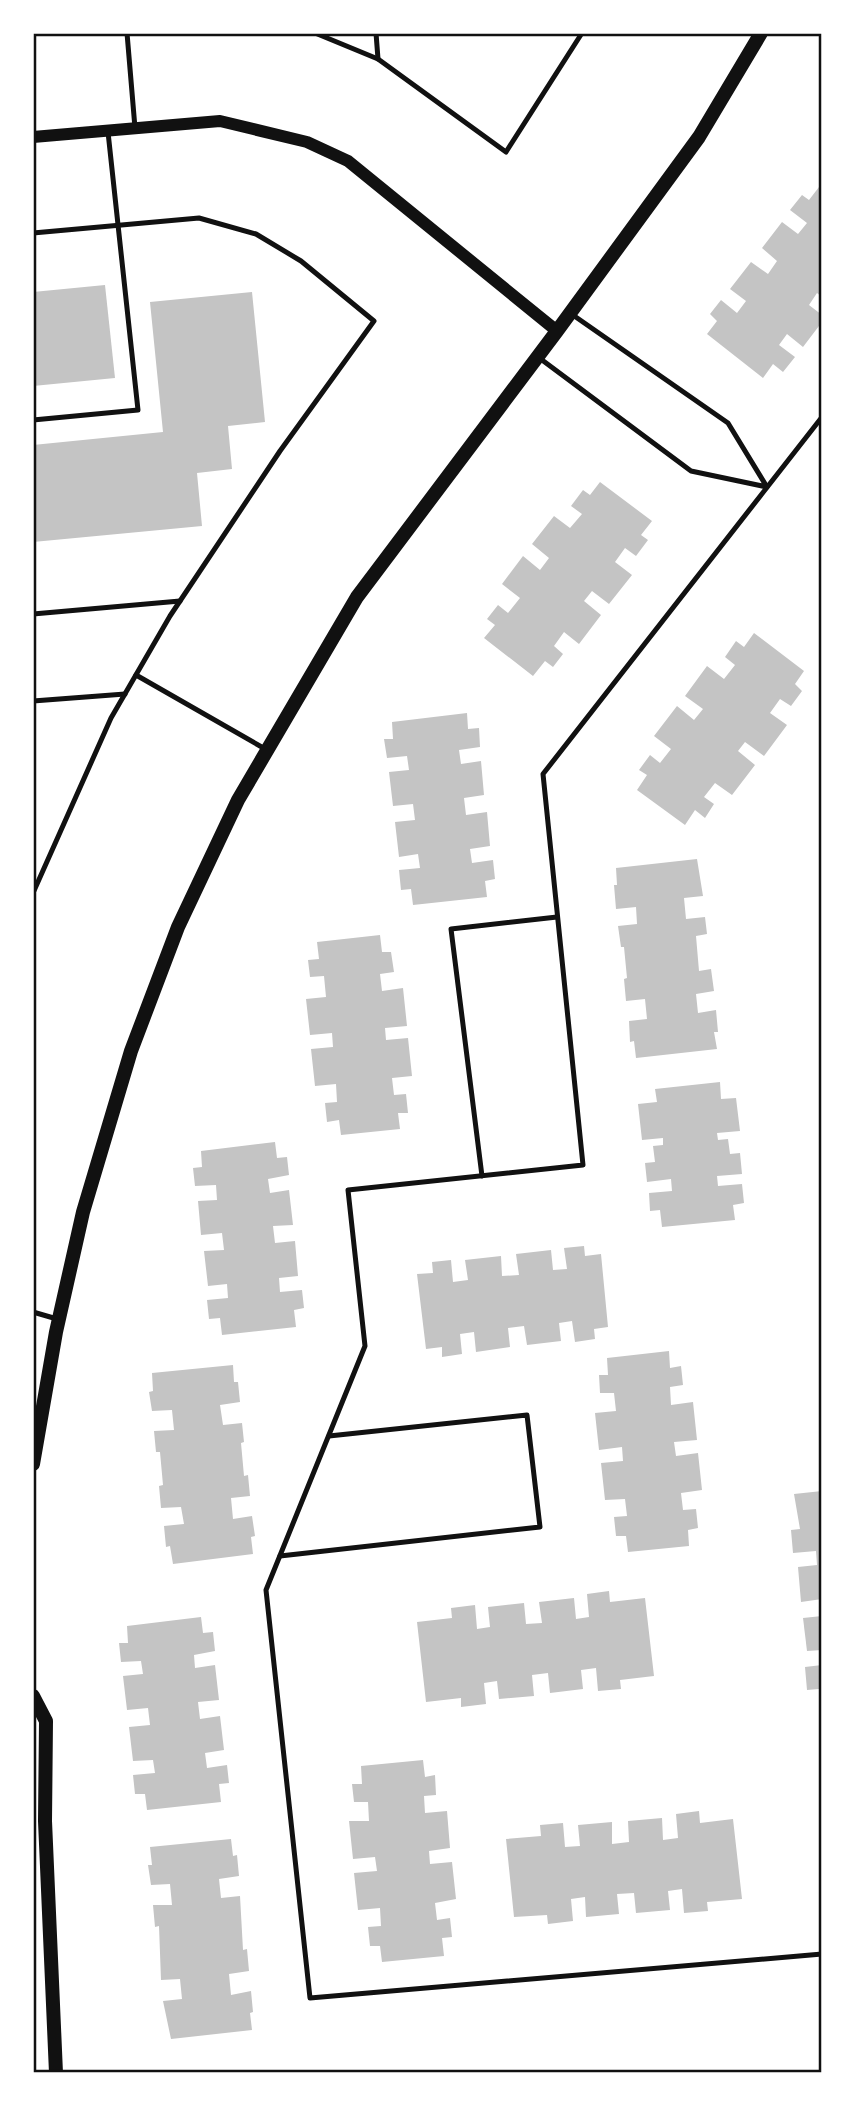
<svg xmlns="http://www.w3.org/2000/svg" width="855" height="2106" viewBox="0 0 855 2106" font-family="'Noto Sans',sans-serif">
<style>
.building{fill:#c4c4c4}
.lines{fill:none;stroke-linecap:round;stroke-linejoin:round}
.service{stroke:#111;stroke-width:5}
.tertiary{stroke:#111;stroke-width:12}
.secondary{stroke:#111;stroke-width:14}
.neatline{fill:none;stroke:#111;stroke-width:2.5}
</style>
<rect width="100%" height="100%" fill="#fff"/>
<g class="building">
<polygon points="819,187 822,190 822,297 817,293 809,305 822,315 822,322 803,347 787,334 779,345 795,357 783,372 773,364 763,378 707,334 717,321 710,314 721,300 737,313 746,301 730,289 751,262 768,274 777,261 762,248 782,222 798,234 807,223 790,210 802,195 809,200"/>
<polygon points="105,285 115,378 33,386 33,292"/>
<polygon points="252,292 265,422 228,426 232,469 197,473 202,526 33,542 33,445 163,432 150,302"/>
<polygon points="600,482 652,521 641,535 648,540 636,556 625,548 615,562 632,575 609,604 592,591 584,601 601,615 579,644 564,632 554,646 563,654 553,667 545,661 533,676 484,638 495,625 487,619 498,605 508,613 520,598 502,584 523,556 540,570 549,558 532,544 554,516 570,528 582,514 571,506 583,490 590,495"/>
<polygon points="754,633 804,671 795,684 802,691 791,706 780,699 770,713 787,725 764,756 745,742 738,751 755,765 732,795 715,783 704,797 714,804 705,818 695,810 685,825 637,790 647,775 639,770 650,755 660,763 671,749 654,736 677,706 694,720 703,709 685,696 707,666 724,679 735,665 725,657 736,641 744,647"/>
<polygon points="467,713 468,729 479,728 480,747 459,750 461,764 481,761 484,795 464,798 466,815 487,812 490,846 470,849 472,863 493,860 495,879 485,881 487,897 413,905 411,889 401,890 399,870 420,868 418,854 399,857 395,822 415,820 413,804 393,806 389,772 409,770 407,756 387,758 384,739 393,739 392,722"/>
<polygon points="697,859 703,896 684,898 686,919 705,917 707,934 696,936 699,971 711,969 714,991 696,994 698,1013 716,1010 718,1032 714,1032 717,1049 636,1058 634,1041 630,1042 629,1021 647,1019 645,999 626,1001 624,979 627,978 624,947 621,947 618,926 637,924 636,907 616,909 614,885 617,885 616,868"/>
<polygon points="380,935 382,952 391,952 394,972 380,974 382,991 403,988 407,1026 385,1028 386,1040 408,1038 412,1076 392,1078 394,1095 406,1094 408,1113 398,1113 400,1129 341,1135 339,1120 327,1122 325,1103 337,1102 336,1084 315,1086 311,1049 333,1047 332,1033 310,1035 306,999 326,997 324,976 310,977 308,960 319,959 317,942"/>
<polygon points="720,1082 721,1099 736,1098 740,1131 717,1133 718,1140 728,1139 730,1154 740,1153 742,1174 717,1176 718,1186 742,1184 744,1203 733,1205 735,1220 662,1227 660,1210 650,1211 649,1193 672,1191 671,1179 647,1182 645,1163 655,1162 653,1146 663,1145 663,1138 642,1140 638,1104 657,1102 655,1089"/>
<polygon points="275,1142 277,1158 287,1157 289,1175 268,1179 270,1193 289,1190 293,1225 273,1226 275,1243 295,1241 298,1276 279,1278 280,1292 302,1290 304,1308 294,1310 296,1327 222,1335 220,1318 209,1319 207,1300 228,1298 227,1284 208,1286 204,1251 224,1250 222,1233 201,1235 198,1201 217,1200 216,1185 195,1186 193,1168 202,1167 201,1151"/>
<polygon points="584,1246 585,1256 601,1254 608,1327 594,1329 595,1339 575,1342 572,1321 559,1323 561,1341 527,1345 524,1326 508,1328 510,1347 476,1352 474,1332 460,1334 462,1354 442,1357 442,1347 426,1349 417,1274 433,1273 432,1262 451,1260 453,1282 468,1280 465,1260 501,1256 502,1276 519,1275 516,1254 551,1250 553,1270 567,1269 564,1248"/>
<polygon points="669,1351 670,1368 681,1366 683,1385 670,1387 671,1405 693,1402 697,1440 674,1442 676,1456 698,1453 702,1490 681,1493 683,1510 696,1509 698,1528 688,1530 689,1546 628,1552 626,1536 616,1536 614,1517 627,1516 625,1499 605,1500 601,1463 623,1461 622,1447 599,1450 595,1413 616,1411 614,1393 600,1393 599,1375 608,1375 607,1358"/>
<polygon points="233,1365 234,1382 238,1382 240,1402 220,1405 223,1425 242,1423 244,1442 241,1443 244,1476 248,1475 250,1496 231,1498 233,1519 252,1516 255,1536 251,1537 253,1554 173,1564 170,1546 166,1547 164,1526 184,1524 181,1507 161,1508 159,1486 163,1485 160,1452 156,1452 154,1431 174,1430 172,1410 152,1411 149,1392 153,1391 152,1373"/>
<polygon points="822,1491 822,1599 801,1602 798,1567 817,1565 816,1551 793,1553 791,1530 800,1529 794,1494"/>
<polygon points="609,1591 610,1602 645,1598 654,1676 620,1680 621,1689 598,1691 596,1668 581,1670 583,1689 550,1693 548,1673 532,1675 534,1696 499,1699 497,1681 484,1683 486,1704 461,1707 461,1698 426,1702 417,1622 452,1618 451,1608 475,1605 477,1629 490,1627 488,1607 524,1603 526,1624 542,1623 539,1602 574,1598 576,1619 589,1617 587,1594"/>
<polygon points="822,1616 822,1650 807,1651 803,1618"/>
<polygon points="201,1617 203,1633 213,1632 215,1651 194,1655 195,1668 215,1665 219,1700 198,1702 200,1719 220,1716 224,1750 205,1753 207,1768 227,1765 229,1783 219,1784 221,1802 147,1810 145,1794 135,1794 133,1775 155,1773 153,1760 133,1761 129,1727 150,1725 148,1708 127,1710 123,1676 143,1674 141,1661 121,1662 119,1643 128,1643 127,1626"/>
<polygon points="822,1665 822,1701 820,1701 819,1689 807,1690 805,1667"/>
<polygon points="423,1760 425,1777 435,1775 436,1795 424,1796 425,1813 447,1811 450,1848 429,1851 430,1864 452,1862 456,1899 435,1903 437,1920 450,1918 452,1937 442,1938 444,1956 382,1962 380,1946 370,1946 368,1927 381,1926 380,1908 358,1910 354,1873 377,1871 375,1857 353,1859 349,1821 369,1821 368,1802 354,1802 352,1784 362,1784 361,1766"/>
<polygon points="699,1811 700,1823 733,1819 742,1899 707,1902 708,1911 684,1913 682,1889 668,1891 670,1910 636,1913 634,1893 617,1894 619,1914 586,1917 585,1897 571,1899 573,1921 548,1924 547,1915 514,1917 506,1839 541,1836 540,1825 563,1823 565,1847 580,1846 578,1825 612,1822 612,1844 629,1842 628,1821 662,1818 663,1840 678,1838 676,1814"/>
<polygon points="231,1839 233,1856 237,1855 239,1876 219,1879 221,1898 240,1896 243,1950 247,1949 249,1971 229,1974 231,1995 251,1991 253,2012 250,2013 252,2030 171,2039 163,2001 182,1999 180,1979 161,1980 159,1926 155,1927 153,1905 172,1905 170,1884 151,1885 148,1865 152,1865 150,1847"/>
</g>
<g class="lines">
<g class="service">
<polyline points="127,33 135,128"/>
<polyline points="315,33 378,59 506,152 582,33"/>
<polyline points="376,33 378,59"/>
<polyline points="33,233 199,218 256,234 301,261 374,321 280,451 170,616 111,718 33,893"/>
<polyline points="538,357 691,471 767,487 728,423 570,313"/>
<polyline points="822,417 543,774 583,1165 348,1190 365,1346 266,1590 310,1998 822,1954"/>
<polyline points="33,420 138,410 108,132"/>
<polyline points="33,614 180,601"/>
<polyline points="136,675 267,750"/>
<polyline points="33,701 125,694"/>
<polyline points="482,1176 451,929 557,917"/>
<polyline points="33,1312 57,1319"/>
<polyline points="280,1556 540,1527 527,1415 329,1436"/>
</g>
<polyline class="tertiary" points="33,137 220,121 307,142 348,161 557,331"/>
<g class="secondary">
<polyline points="33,1464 56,1332 83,1212 131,1051 178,927 238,800 357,597 557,331 699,137 761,33"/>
<polyline points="33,1696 46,1721 45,1821 56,2073"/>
</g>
</g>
<rect width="855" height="2106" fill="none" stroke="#ffffff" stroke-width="70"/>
<rect x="35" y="35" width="785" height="2036" class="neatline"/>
</svg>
